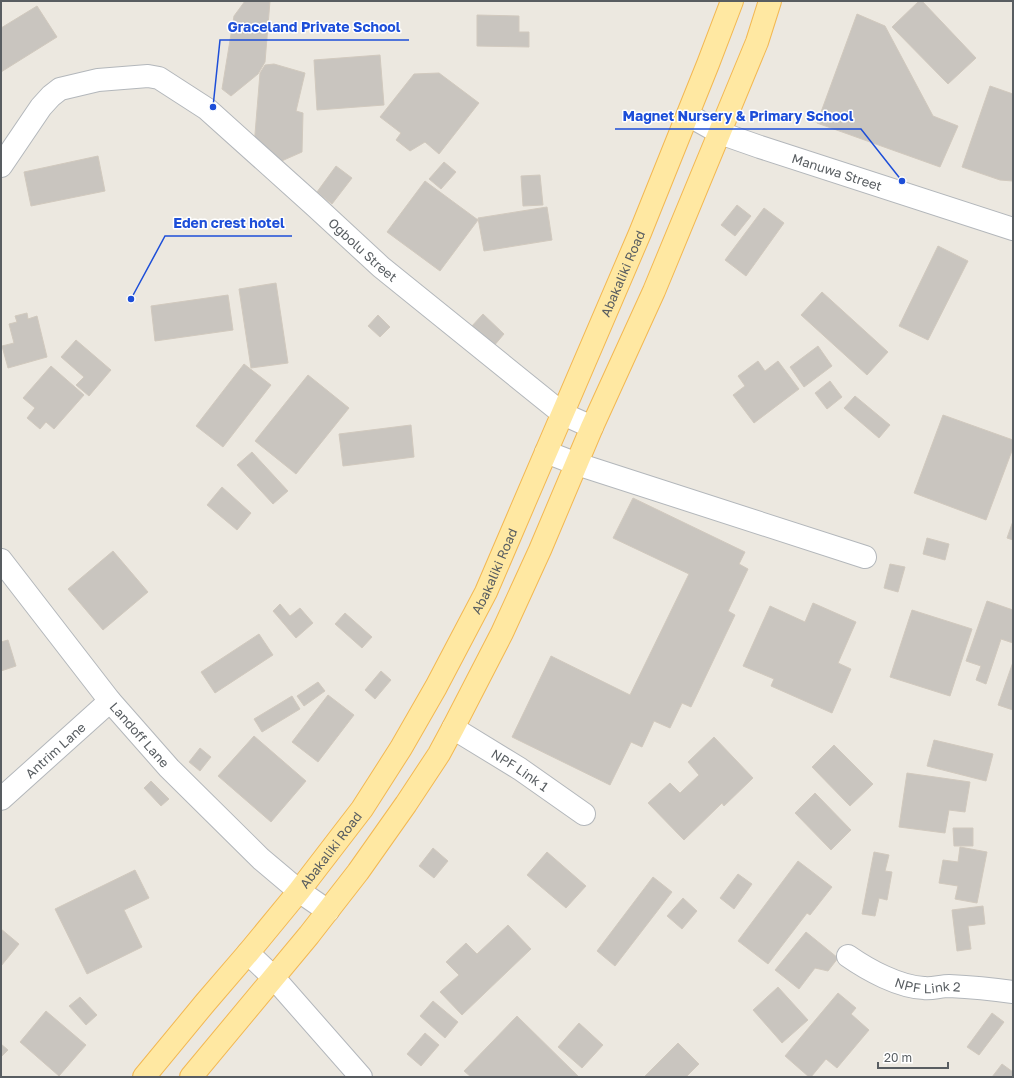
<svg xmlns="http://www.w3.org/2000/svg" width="1014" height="1078" viewBox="0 0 1014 1078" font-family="'Golos Text',sans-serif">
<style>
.building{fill:#c9c5bf;stroke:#d1c9be}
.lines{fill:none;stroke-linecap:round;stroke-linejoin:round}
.minor-casing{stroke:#b3b7bb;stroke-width:24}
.secondary-casing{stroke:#b2b6bb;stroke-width:24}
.primary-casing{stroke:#f3b852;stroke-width:24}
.minor{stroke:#fff;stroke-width:22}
.secondary{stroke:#fff;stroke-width:22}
.primary{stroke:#ffe8a2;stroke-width:22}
.labels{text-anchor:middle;stroke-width:3;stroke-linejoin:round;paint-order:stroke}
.street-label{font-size:13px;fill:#585d61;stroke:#fff}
.leader{fill:none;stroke:#1d4ed8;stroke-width:1.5}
.callout-dot{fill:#1d4ed8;stroke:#fff;stroke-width:1.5}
.callout-label{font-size:14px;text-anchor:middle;font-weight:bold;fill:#1d4ed8;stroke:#fff;stroke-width:3;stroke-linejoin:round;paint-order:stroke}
</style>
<rect width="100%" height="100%" fill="#ece8e0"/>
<g class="building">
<polygon points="245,1 270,1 265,62 258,74 231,96 222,89 234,16"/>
<polygon points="919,1 922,1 976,58 948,84 892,27"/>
<polygon points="37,6 57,37 1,72 1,28"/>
<polygon points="857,14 885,26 933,116 958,126 940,167 817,123"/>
<polygon points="477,15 519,16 519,32 529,32 529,47 477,46"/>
<polygon points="380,55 384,105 317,110 314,60"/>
<polygon points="274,64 305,73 296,111 303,113 302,152 277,163 254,146 260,73 265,65"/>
<polygon points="439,73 479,103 439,154 425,142 410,151 396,140 401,133 380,117 414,74"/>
<polygon points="990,86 1013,94 1013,181 1000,180 962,167"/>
<polygon points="98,156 105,191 31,206 24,172"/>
<polygon points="444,162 456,172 441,189 429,179"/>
<polygon points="336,166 352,178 332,204 317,192"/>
<polygon points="540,175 543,205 523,206 521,176"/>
<polygon points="425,181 478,220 440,271 387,232"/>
<polygon points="737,205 751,216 735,236 721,225"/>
<polygon points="547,207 552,240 484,251 478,218"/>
<polygon points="764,208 784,223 746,276 725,260"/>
<polygon points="938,246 968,261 928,340 899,326"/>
<polygon points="276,283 288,363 251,368 239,289"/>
<polygon points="822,292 888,352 867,375 801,315"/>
<polygon points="228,295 233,330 155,341 151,306"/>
<polygon points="27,313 28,319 37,316 47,357 8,368 2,346 14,343 9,324 17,322 15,316"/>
<polygon points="483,314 504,334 493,347 471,327"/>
<polygon points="378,315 390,327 380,337 368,326"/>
<polygon points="76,340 111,370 89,396 76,385 84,377 61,357"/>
<polygon points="818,346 832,366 804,387 790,367"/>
<polygon points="758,361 765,371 778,361 799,389 754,423 733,395 745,386 738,376"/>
<polygon points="244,364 271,385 223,447 196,426"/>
<polygon points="51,366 84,395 54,429 46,422 40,429 27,418 35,408 23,398"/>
<polygon points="308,375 349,408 296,474 255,441"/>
<polygon points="830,381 842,397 827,409 815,393"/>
<polygon points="855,396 890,425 879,438 844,408"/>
<polygon points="943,415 1013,440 1013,448 986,520 914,493"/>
<polygon points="411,425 414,457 343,466 339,434"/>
<polygon points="252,452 288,491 273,504 237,465"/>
<polygon points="222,487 251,513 237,530 207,505"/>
<polygon points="633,498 745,552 739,564 748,569 728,611 735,615 691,707 682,703 670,728 654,721 642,747 631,742 610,785 512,737 551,656 630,695 689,574 613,538"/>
<polygon points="1013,521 1013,540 1007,538"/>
<polygon points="927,538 949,544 945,560 923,554"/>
<polygon points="113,551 148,592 103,630 68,589"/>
<polygon points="890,564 905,567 898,592 884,588"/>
<polygon points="987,601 1013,610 1013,643 1001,639 986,684 976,680 981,666 966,661"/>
<polygon points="813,603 856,622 838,663 851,669 832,713 771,686 774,679 743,666 770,606 805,622"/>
<polygon points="280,604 290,616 300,608 313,623 296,638 273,611"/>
<polygon points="912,610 972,629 950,696 890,677"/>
<polygon points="345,613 372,637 362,648 335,624"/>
<polygon points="259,634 273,655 215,693 201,672"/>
<polygon points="8,640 16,666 1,671 1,642"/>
<polygon points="1013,662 1013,710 998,705"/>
<polygon points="381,671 391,680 375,699 365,690"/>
<polygon points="318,682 325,691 304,706 297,696"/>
<polygon points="328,695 354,715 318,762 292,742"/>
<polygon points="292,696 300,709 262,732 254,719"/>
<polygon points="254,736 306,781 271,822 218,776"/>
<polygon points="714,737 753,778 724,806 722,803 684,840 648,803 670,783 680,793 699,775 688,762"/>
<polygon points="934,740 993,754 986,781 927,766"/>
<polygon points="834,745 873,784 850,806 812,767"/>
<polygon points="200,748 211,757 200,771 189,762"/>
<polygon points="907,773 970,782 965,812 949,810 945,833 899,827"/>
<polygon points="151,781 169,799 161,806 144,788"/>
<polygon points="815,793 851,830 831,850 795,813"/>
<polygon points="953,828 973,828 973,846 954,846"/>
<polygon points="960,847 987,852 977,903 955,899 958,886 939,883 943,860 958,862"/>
<polygon points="433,848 448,861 434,878 419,866"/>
<polygon points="547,852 586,886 566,908 527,875"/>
<polygon points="874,852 889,855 885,871 892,872 887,900 879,898 875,916 862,914"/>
<polygon points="798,861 832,887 810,915 807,913 768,964 738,941"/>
<polygon points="135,870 149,898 124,910 142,947 87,974 55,909"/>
<polygon points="738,874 752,884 734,909 720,898"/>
<polygon points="653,877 672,892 615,966 597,951"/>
<polygon points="683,898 697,911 682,929 667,916"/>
<polygon points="983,906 985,924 968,926 971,949 957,951 952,910"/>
<polygon points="508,925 531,949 462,1015 440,992 459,975 446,962 466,943 477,954"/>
<polygon points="1,929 19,944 1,966"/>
<polygon points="806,932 838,958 828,971 815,968 799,989 775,970"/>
<polygon points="778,987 808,1020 782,1043 753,1010"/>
<polygon points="838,993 856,1008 851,1014 869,1030 837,1068 826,1059 811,1077 809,1077 785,1056"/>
<polygon points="80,997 97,1015 86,1025 69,1006"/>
<polygon points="433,1001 458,1022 445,1038 420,1016"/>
<polygon points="46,1011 86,1045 59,1076 20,1042"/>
<polygon points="992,1013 1004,1022 979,1055 967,1047"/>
<polygon points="517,1016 579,1077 471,1077 464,1071"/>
<polygon points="579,1023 603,1045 582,1068 558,1047"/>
<polygon points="425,1033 439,1045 421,1066 407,1054"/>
<polygon points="678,1043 699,1064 686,1077 644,1077"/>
<polygon points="1,1044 8,1050 1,1057"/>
<polygon points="1002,1064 1013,1072 1013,1077 992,1077"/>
</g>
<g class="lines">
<g class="minor-casing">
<g id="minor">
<path id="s1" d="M688,115L720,133L760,147L1013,229"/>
<path id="s2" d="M1,166L41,107L51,96L60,89L98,80L148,76L159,78L207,109L315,206L381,267L563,414L592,427"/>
<polyline points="546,452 577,464 865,557"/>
<path id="s3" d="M1,560L110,701L169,768L261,859L299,891L328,911"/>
<path id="s4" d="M453,728L520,769L584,814"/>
<path id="s5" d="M1,799L110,701"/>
<path id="s6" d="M848,956C868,970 899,987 924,988C932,989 941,986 949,986C970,987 992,989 1013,992"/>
</g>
</g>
<g class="secondary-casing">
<polyline id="secondary" points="248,953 274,978 361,1077"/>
</g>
<g class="primary-casing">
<g id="primary">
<path id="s7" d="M144,1077L205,1003L248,953L299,891L342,835L362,809L401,748L436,687L486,592L640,233L708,64L732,1"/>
<polyline points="191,1077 309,935 358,872 406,804 439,754 453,728 502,633 540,550 592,427 654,291 757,42 770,1"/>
</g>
</g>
<use href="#minor" class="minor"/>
<use href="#secondary" class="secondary"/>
<use href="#primary" class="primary"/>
</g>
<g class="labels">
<g class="street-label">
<text dy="5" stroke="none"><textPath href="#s1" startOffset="160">Manuwa Street</textPath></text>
<text dy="5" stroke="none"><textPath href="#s2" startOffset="465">Ogbolu Street</textPath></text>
<text dy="5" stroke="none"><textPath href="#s7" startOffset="942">Abakaliki Road</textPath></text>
<text dy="5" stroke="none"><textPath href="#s7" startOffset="618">Abakaliki Road</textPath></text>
<text dy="5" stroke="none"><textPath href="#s3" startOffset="223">Landoff Lane</textPath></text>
<text dy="5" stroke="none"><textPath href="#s5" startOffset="73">Antrim Lane</textPath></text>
<text dy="5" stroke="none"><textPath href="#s4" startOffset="79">NPF Link 1</textPath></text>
<text dy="5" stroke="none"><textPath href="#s7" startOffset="294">Abakaliki Road</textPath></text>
<text dy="5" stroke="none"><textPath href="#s6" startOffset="87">NPF Link 2</textPath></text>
</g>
</g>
<path class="leader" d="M213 107L220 40H409M902 181L861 129H615M131 299L165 236H292"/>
<g class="callout-dot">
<circle cx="213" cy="107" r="4"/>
<circle cx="902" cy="181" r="4"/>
<circle cx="131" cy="299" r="4"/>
</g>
<g class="callout-label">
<text x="314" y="32">Graceland Private School</text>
<text x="738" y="121">Magnet Nursery &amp; Primary School</text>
<text x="229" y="228">Eden crest hotel</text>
</g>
<rect width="1014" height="1078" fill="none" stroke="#585d61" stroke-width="4"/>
<path d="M878 1062v6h70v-6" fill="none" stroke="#585d61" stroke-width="2"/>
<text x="884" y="1062" font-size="12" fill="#585d61" stroke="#ffffff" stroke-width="3" paint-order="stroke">20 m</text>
</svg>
